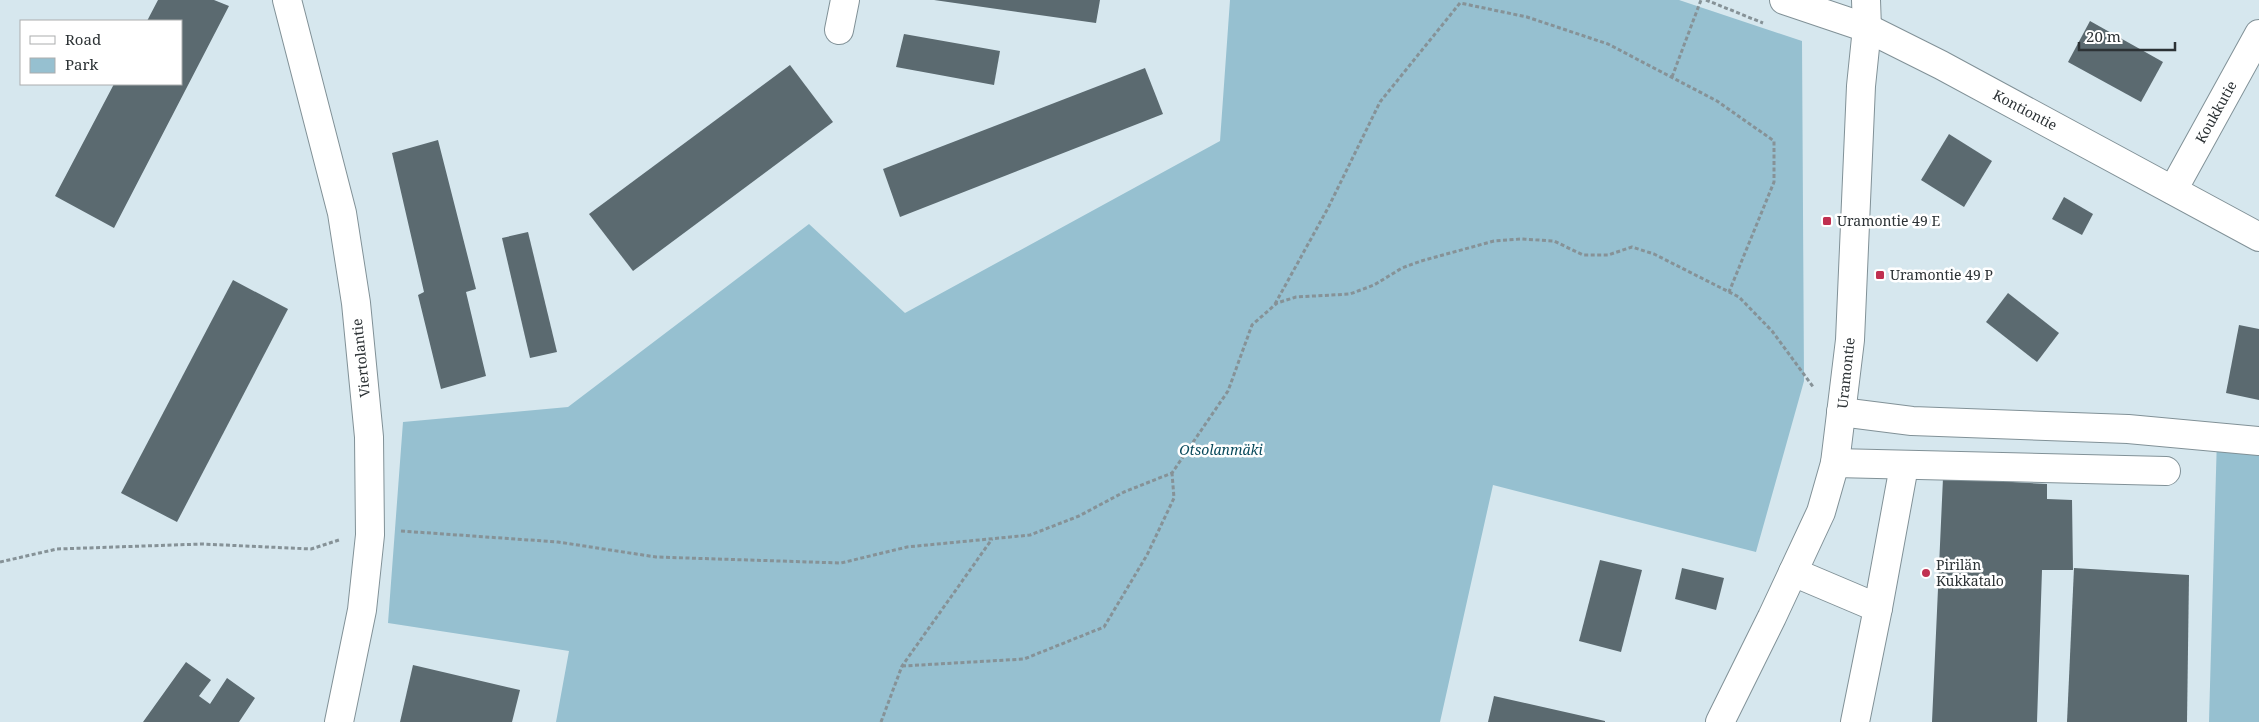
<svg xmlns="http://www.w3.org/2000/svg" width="2259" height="722" viewBox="0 0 2259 722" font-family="'Noto Serif',serif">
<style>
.green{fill:#96c0d0}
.building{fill:#5b6a70}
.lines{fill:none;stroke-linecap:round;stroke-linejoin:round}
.minor-casing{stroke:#819197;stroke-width:30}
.path{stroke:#869297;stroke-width:3;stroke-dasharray:4 2.5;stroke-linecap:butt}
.minor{stroke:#fff;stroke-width:28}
.poi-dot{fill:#c03050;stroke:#fff;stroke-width:2}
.labels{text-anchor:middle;stroke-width:5;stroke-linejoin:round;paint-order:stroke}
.street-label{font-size:14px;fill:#2c3235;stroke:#fff}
.poi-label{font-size:14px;fill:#2c3235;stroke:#fff;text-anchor:start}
.park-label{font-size:14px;font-style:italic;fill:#094a5c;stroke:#fff}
</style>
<rect width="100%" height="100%" fill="#d6e7ee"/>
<g class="green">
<polygon points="1230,0 1679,0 1802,41 1804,381 1756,552 1493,485 1440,722 556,722 569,651 388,623 403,422 568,407 809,224 905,313 1220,141"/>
<polygon points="2217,437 2259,441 2259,722 2209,722"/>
</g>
<g class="building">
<polygon points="158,0 214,0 229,6 114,228 55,196 114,84 181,84 181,21 147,21"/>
<polygon points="934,0 1100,0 1096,23"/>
<polygon points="2090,21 2163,62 2141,102 2068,62"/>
<polygon points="904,34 1000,51 994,85 896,67"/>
<polygon points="790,65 833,122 633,271 589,214"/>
<polygon points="1145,68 1163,114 900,217 883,169"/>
<polygon points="1949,134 1992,161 1964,207 1921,180"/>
<polygon points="438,140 476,289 466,292 486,376 441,389 418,295 424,292 392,153"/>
<polygon points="2064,197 2093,214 2082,235 2052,219"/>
<polygon points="528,232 557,352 530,358 502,238"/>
<polygon points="233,280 288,309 177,522 121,493"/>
<polygon points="2008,293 2059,333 2037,362 1986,322"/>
<polygon points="2239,325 2259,329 2259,400 2226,393"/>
<polygon points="1943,478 2047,484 2047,499 2072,500 2073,570 2042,570 2037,722 1932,722"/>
<polygon points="1600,560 1642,570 1621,652 1579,641"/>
<polygon points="1682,568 1724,578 1716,610 1675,599"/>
<polygon points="2074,568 2189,575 2187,722 2067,722"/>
<polygon points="186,662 211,680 199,696 210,704 227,678 255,698 239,722 143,722"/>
<polygon points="413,665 520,690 512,722 400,722"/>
<polygon points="1494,696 1605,721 1605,722 1488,722"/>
</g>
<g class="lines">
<g class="minor-casing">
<g id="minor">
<polyline points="287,0 342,213 356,303 369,437 370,535 362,610 339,722"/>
<polyline points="1784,0 1867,28 1941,65 2259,237"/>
<polyline points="839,30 845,0"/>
<polyline points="2173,190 2259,34"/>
<polyline points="1841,412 1912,421 2128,429 2259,441"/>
<polyline points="1835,463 2166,471"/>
<polyline points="1793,572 1878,608 1904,466"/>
<polyline points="1720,722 1772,617 1821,512 1835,463 1850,340 1861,86 1867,28 1866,0"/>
<polyline points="1855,722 1878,608"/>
</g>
</g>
<g class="path">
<polyline points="1706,0 1763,23"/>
<polyline points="1672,77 1701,0"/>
<polyline points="1275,304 1328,208 1380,102 1460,3 1527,17 1608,44 1717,101 1774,141 1774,182 1729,292"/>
<polyline points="401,531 558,542 656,557 841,563 907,547 1030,535 1079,516 1124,492 1172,473 1228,391 1252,325 1277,303 1296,297 1350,294 1374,285 1402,268 1421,261 1494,241 1521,239 1554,241 1583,255 1608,255 1632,247 1654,254 1739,297 1772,331 1814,388"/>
<polyline points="0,562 57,549 202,544 311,549 339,540"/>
<polyline points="902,666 1024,659 1104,627 1147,555 1174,498 1172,473"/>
<polyline points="881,722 902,666 992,539"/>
</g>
<use href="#minor" class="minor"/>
</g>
<g class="poi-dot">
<rect x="1822" y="216" width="10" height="10" rx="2.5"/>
<rect x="1875" y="270" width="10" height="10" rx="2.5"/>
<circle cx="1926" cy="573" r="5"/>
</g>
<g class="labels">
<g class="street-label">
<text transform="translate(2025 110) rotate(28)" y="5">Kontiontie</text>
<text transform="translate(2216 112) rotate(-61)" y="5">Koukkutie</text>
<text transform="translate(361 358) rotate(-96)" y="5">Viertolantie</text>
<text transform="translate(1846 373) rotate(-84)" y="5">Uramontie</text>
</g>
<g class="poi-label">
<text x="1837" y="226">Uramontie 49 E</text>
<text x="1890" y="280">Uramontie 49 P</text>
<text x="1936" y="570">Pirilän<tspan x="1936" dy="16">Kukkatalo</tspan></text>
</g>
<g class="park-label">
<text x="1221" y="455">Otsolanmäki</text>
</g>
</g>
<rect x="20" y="20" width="162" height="65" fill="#ffffff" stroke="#abadae"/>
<rect x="30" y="36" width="25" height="8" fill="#ffffff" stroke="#abadae"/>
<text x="65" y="45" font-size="15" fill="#2c3235">Road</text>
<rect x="30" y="58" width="25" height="15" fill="#96c0d0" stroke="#abadae"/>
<text x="65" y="70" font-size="15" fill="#2c3235">Park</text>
<path d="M2079 42v8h96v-8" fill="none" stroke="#2c3235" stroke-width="2.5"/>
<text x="2086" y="42" font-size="15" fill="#2c3235" stroke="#ffffff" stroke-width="4" paint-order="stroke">20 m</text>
</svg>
